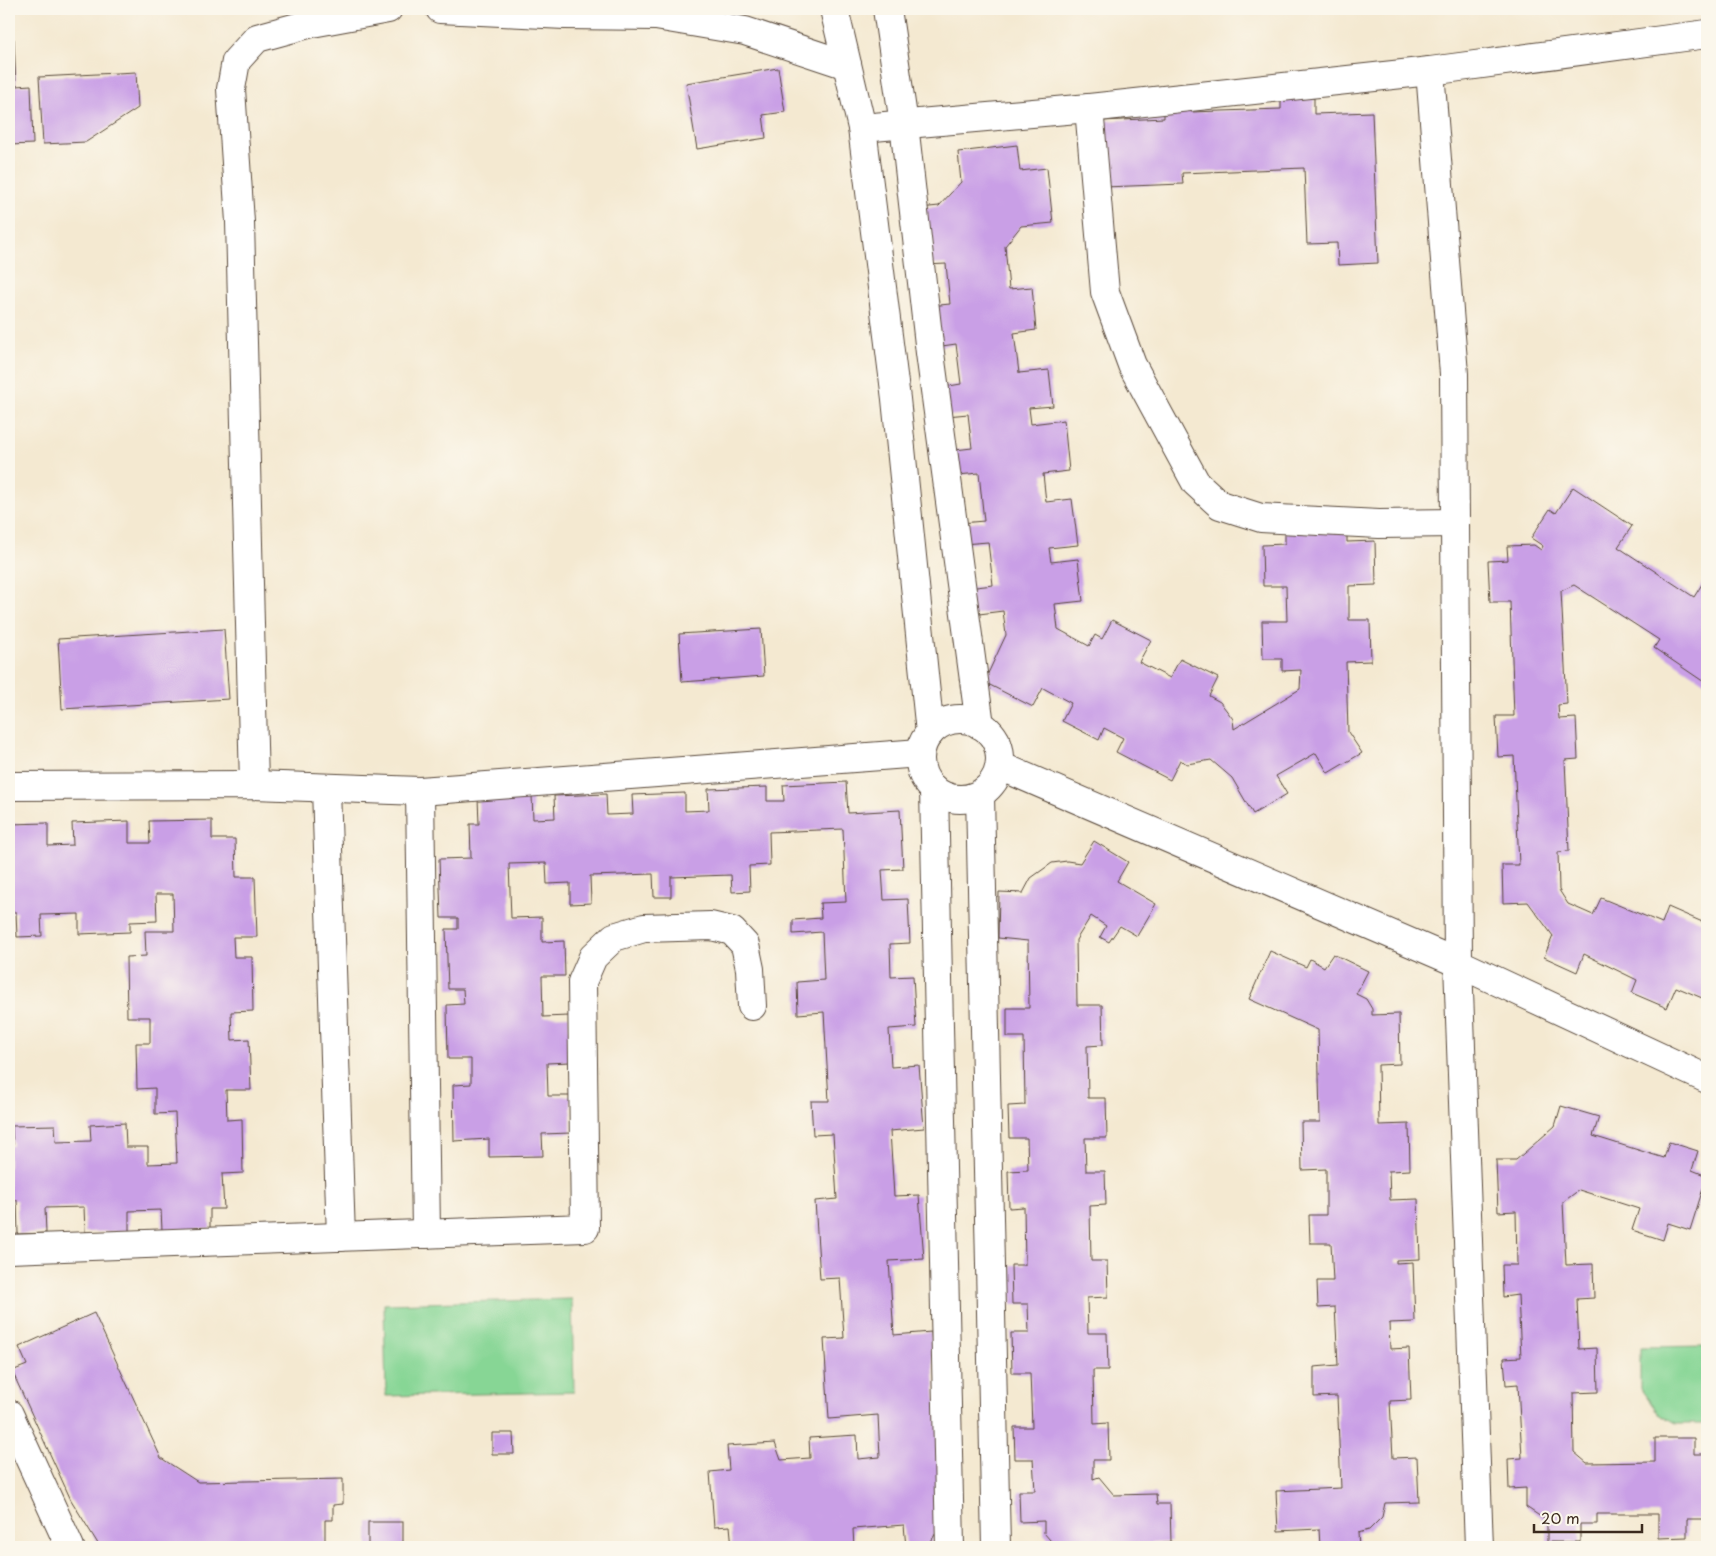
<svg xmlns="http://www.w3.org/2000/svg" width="1716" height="1556" viewBox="0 0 1716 1556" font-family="'Playpen Sans',sans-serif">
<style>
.green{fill:#87d695;stroke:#61805a}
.building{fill:#c99fe6}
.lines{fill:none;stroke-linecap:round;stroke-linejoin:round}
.minor-casing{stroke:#574739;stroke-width:30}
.minor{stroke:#fff;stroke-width:28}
</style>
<rect width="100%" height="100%" fill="#fbf7ec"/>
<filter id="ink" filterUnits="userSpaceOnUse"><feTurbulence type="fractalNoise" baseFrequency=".02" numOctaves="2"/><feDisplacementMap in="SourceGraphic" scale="10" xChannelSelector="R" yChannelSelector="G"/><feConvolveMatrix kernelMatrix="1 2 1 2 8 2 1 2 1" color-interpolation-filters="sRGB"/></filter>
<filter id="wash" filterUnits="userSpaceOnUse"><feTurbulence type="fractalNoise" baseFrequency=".0096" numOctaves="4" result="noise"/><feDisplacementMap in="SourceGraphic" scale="20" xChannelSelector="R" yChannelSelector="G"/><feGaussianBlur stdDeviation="1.12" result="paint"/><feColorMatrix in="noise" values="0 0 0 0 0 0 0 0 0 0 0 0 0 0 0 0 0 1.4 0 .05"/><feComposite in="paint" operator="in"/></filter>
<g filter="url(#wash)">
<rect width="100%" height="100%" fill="#f4e9d1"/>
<g class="green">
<polygon points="572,1299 574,1392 386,1396 384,1304"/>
<polygon points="1707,1346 1707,1424 1676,1424 1659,1414 1640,1388 1640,1347"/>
</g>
<g id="blocks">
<g class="building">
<polygon points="9,39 14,39 16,86 31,85 33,144 9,145"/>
<polygon points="778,68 785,112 763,115 766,138 697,149 686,83"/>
<polygon points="136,72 138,108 86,142 43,144 39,77"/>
<polygon points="1314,98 1314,114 1372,112 1378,263 1338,265 1337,243 1307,244 1304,168 1182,173 1183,184 1104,187 1102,121 1164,118 1164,105 1190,104 1191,112 1281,109 1281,99"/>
<polygon points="1017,145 1020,171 1047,168 1053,223 1021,226 1005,246 1009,289 1032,287 1036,330 1014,333 1019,373 1049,370 1053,406 1029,408 1031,424 1064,420 1069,471 1043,474 1046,502 1072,499 1078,545 1049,548 1051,562 1078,559 1083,601 1055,604 1058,629 1089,646 1095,635 1102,639 1112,620 1151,640 1139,662 1170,678 1180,659 1218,678 1209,696 1220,702 1233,719 1234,729 1300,689 1301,670 1282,671 1282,659 1263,659 1262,621 1287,621 1286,586 1263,586 1262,545 1285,544 1285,532 1347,532 1347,542 1375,541 1376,585 1349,586 1349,620 1370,620 1371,661 1346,662 1348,732 1362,753 1328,773 1316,753 1276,776 1287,794 1253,814 1232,778 1211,760 1187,764 1180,760 1170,780 1116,752 1123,738 1104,728 1099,740 1062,721 1071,703 1043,688 1033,707 984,682 1006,635 1003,611 971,615 968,588 993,585 988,542 963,544 961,523 984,521 979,473 958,475 955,450 972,448 968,414 947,416 943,387 961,384 956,344 935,347 930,306 950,304 946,264 926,265 920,208 939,206 961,182 958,152"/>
<polygon points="1573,487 1632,526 1618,547 1694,597 1704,581 1707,583 1707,684 1654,648 1659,640 1574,585 1561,591 1567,704 1558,705 1559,719 1576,718 1578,759 1565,760 1569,851 1558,852 1559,890 1568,904 1593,915 1601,898 1662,923 1668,907 1707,924 1707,1000 1676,987 1667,1008 1632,993 1637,980 1584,954 1577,972 1544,957 1553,936 1528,902 1503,903 1502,865 1519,865 1514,756 1498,757 1496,716 1514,716 1510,602 1490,602 1488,561 1508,560 1507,546 1534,545 1541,550 1543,546 1531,538 1550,509 1556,513"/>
<polygon points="224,629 229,699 62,709 58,639"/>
<polygon points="761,629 764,676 682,682 679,634"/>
<polygon points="846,782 848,813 900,810 903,869 882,870 884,900 908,899 910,943 890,944 891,977 913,976 916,1027 889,1029 891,1067 919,1065 924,1128 890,1131 894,1196 919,1195 924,1259 889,1261 894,1335 931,1332 944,1518 928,1547 906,1547 904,1525 853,1529 854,1547 732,1547 730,1526 714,1527 710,1472 729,1470 727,1446 775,1443 781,1460 810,1458 809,1438 857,1435 858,1459 880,1457 878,1415 829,1419 824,1339 844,1338 840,1278 820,1279 815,1201 837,1199 833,1134 813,1135 811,1101 829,1101 824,1012 798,1014 797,982 824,980 822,932 793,934 793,920 821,918 820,903 846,902 843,829 769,832 770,865 749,866 750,891 732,892 731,875 671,877 671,897 654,897 653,874 590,876 591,903 570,904 570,883 547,884 546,863 509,864 511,918 542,917 542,942 564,941 565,976 542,976 543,1017 569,1016 570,1062 547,1063 548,1096 571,1096 571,1133 542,1134 543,1156 489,1157 489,1139 454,1141 453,1085 471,1084 471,1059 448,1059 447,1005 464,1004 463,989 448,989 446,929 458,929 458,918 441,918 439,859 471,858 470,824 479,824 478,798 532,796 533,819 555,818 554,796 606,794 607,815 633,814 632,795 685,793 685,811 709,810 708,789 767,787 767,801 784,801 783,785"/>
<polygon points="212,820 212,839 235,839 236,877 255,877 257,937 233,937 234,957 252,957 253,1011 231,1012 232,1040 249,1039 251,1090 226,1090 227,1120 242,1119 243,1173 222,1174 224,1209 210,1209 210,1228 162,1230 161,1210 129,1211 129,1231 85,1232 84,1207 45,1208 46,1233 18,1234 17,1200 9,1200 9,1146 13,1146 12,1126 55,1125 56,1142 91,1141 90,1125 125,1123 126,1147 148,1147 148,1164 177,1163 175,1113 155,1114 155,1088 137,1089 136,1043 150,1043 150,1017 127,1017 126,957 146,956 145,931 174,931 173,894 156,894 157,921 130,922 130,932 79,934 79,914 41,915 42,936 17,937 16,912 9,912 9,824 48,823 48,846 73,845 72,823 129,821 129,843 150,843 149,821"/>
<polygon points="1094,841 1128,862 1117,881 1156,904 1137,936 1120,926 1109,942 1100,937 1106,926 1091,916 1076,940 1077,1005 1102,1005 1103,1045 1087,1046 1088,1098 1106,1098 1107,1138 1085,1138 1086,1171 1105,1171 1106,1205 1090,1206 1091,1261 1107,1261 1108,1297 1087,1298 1088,1333 1107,1333 1108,1370 1093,1370 1094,1424 1108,1423 1109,1460 1093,1460 1093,1479 1099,1477 1114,1495 1156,1494 1157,1504 1170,1504 1171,1542 1117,1545 1118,1547 1056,1547 1044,1533 1044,1521 1020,1522 1019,1491 1035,1491 1033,1459 1015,1459 1014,1427 1032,1427 1030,1373 1012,1373 1011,1333 1029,1333 1028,1304 1012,1304 1011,1265 1025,1265 1024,1207 1009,1208 1008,1171 1028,1170 1027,1138 1009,1138 1008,1106 1025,1105 1024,1037 1007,1037 1007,1008 1029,1008 1028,941 998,938 999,892 1023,893 1031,878 1052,863 1067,861 1080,863"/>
<polygon points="1270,951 1306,967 1310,959 1324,967 1333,954 1368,971 1356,994 1366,999 1372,1009 1372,1015 1399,1014 1400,1064 1378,1065 1379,1125 1409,1124 1410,1170 1389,1171 1390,1200 1418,1199 1420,1259 1396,1260 1396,1263 1413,1262 1415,1322 1389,1323 1390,1349 1409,1348 1411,1400 1390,1401 1393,1458 1417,1457 1419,1502 1385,1503 1382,1517 1369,1530 1358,1533 1359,1547 1320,1547 1319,1529 1278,1531 1276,1491 1341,1488 1337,1396 1314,1397 1314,1367 1338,1365 1335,1307 1318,1308 1317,1281 1333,1281 1331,1243 1310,1243 1309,1215 1326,1215 1326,1169 1302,1170 1301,1122 1320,1122 1318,1030 1249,999"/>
<polygon points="1561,1106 1599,1117 1593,1136 1664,1158 1669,1142 1698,1151 1692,1170 1707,1176 1690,1230 1668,1223 1663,1240 1632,1230 1639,1209 1579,1190 1563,1202 1566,1265 1593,1264 1594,1298 1577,1299 1579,1349 1597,1348 1598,1392 1573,1393 1574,1452 1587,1463 1655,1462 1655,1438 1694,1438 1694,1454 1707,1454 1707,1519 1687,1519 1687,1537 1658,1538 1658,1514 1597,1514 1597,1524 1580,1524 1580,1542 1547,1542 1547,1521 1526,1507 1526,1488 1509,1489 1508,1459 1522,1458 1518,1384 1506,1385 1504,1358 1521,1357 1518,1295 1503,1297 1502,1265 1517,1265 1516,1211 1498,1212 1496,1160 1516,1160 1555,1126"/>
<polygon points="94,1313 161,1458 198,1482 343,1479 343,1504 333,1505 333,1520 325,1520 325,1547 100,1547 71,1500 12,1371 27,1365 19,1347"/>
<polygon points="492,1433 513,1433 514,1454 492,1454"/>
<rect x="368" y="1522" width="35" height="25"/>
</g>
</g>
</g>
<g filter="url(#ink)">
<use href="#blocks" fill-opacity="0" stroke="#574739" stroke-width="1"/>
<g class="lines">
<g class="minor-casing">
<g id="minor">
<polyline points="440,9 565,15 656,16 745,31 847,65"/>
<polyline points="834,9 862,128 896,399 930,733"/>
<polyline points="887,9 904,124 930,353 980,725"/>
<polyline points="1430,71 1454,374 1458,963 1479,1547"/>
<polyline points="1089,108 1105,292 1132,365 1196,483 1220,505 1261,518 1379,524 1455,523"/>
<polyline points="862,128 1089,108 1430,71 1707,34"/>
<circle cx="960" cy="759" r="40"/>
<polyline points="1000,766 1458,963 1707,1079"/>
<polyline points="254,785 240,222 231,89 236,61 257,38 312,23 388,9"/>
<polyline points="9,786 254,785 420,791 920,753"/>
<polyline points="326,789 341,1237"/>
<polyline points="934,789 950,1547"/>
<polyline points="420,791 426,1234"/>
<polyline points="980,795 996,1547"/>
<polyline points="9,1249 585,1228 582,982 593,957 614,937 644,928 711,926 732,931 745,945 750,969 752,1006"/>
<polyline points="9,1414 70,1547"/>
</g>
</g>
<use href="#minor" class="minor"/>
</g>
</g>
<rect width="1716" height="1556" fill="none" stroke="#fbf7ec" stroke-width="30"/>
<path d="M1534 1524v8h108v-8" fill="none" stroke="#3b2a1e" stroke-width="2.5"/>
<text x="1541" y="1524" font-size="15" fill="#3b2a1e" stroke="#fbf7ec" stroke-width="4" paint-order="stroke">20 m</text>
</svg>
